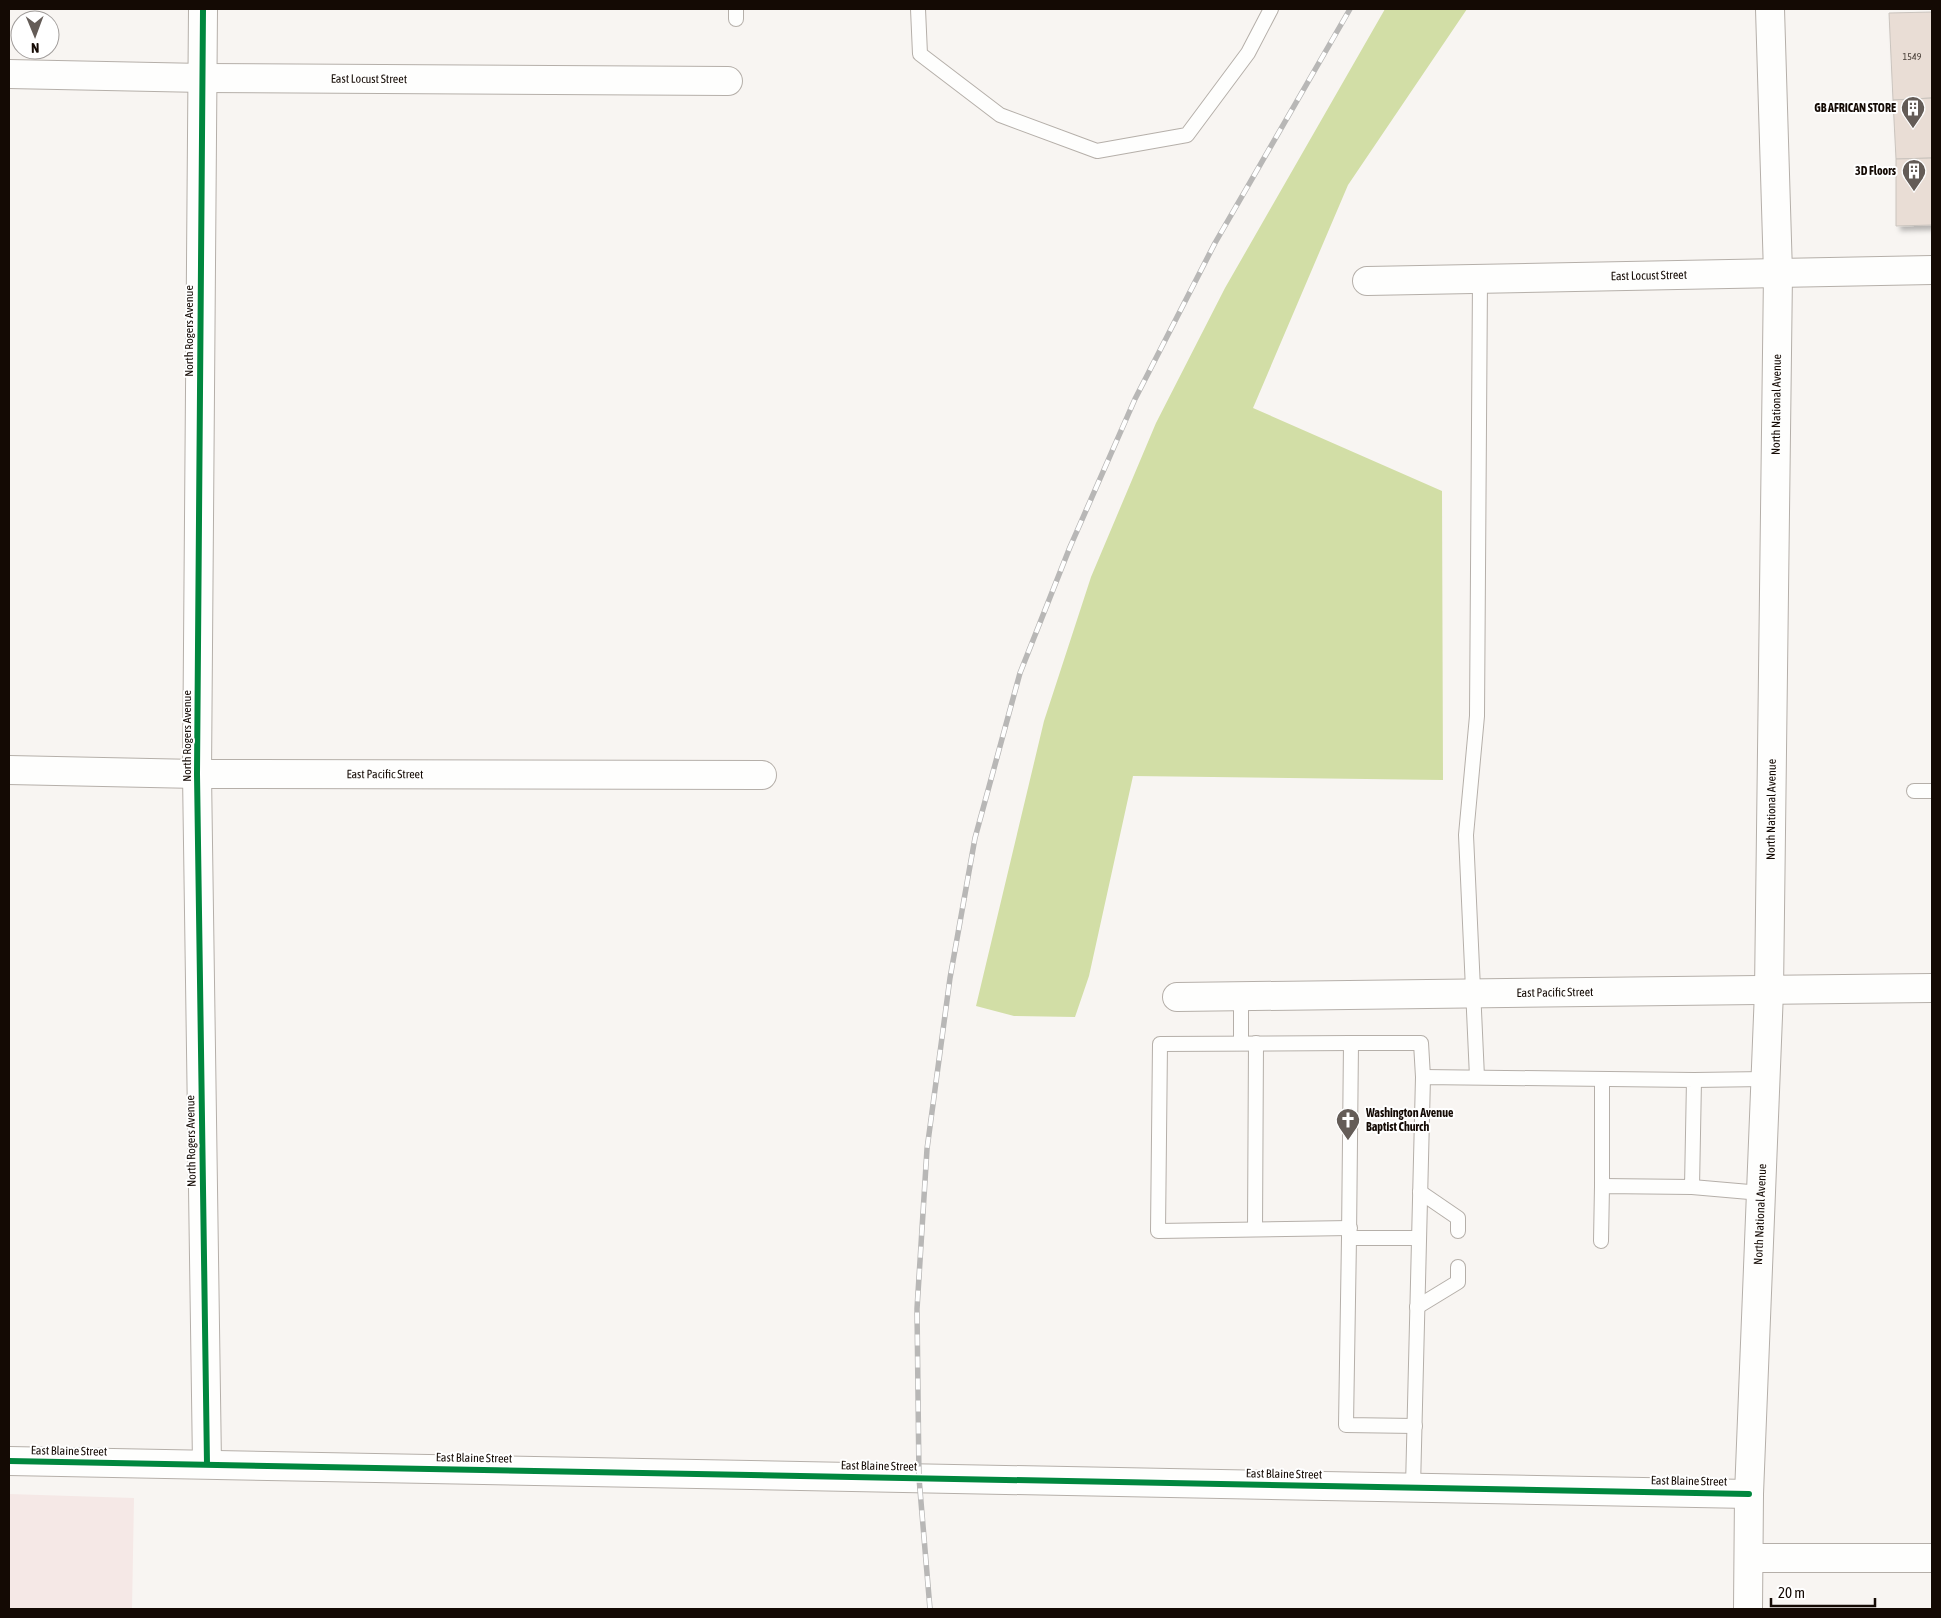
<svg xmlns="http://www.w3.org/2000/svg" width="1941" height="1618" viewBox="0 0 1941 1618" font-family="'Asap Condensed',sans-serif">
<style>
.industrial{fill:#f5e8e6}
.forest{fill:#d2dea6}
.building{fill:#e9ddd5;stroke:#cac4be;filter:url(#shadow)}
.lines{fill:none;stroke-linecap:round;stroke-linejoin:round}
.service-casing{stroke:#b5afa9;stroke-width:16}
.minor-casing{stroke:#b5afa9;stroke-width:30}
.secondary-casing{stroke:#b5afa9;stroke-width:30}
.service{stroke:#fefefd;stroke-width:14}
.minor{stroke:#fefefd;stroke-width:28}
.secondary{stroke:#fefefd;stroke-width:28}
.rail-casing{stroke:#b8b7b6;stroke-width:5.5}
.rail{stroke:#fff;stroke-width:4;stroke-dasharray:11;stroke-linecap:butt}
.cycleway-casing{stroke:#fff;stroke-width:9}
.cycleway{stroke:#00873e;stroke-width:6}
.labels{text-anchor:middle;stroke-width:4;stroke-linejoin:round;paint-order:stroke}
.number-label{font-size:10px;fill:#493f38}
.street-label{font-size:12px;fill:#140a04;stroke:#fff}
.poi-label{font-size:12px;font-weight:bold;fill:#140a04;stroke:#fff;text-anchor:end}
</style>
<defs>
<filter id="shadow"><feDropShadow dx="4.5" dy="4.5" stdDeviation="2.5" flood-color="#0004"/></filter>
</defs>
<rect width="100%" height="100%" fill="#f8f5f2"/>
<polygon class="industrial" points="9,1494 134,1498 132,1609 9,1609"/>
<polygon class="forest" points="1385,9 1467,9 1348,185 1253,408 1442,491 1443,780 1133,776 1089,976 1075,1017 1014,1016 976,1006 1044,721 1091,577 1156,423 1225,288"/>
<g class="building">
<polygon points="1932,12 1932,98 1893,100 1889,13"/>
<polygon points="1932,98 1932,158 1896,159 1893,100"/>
<polygon points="1932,158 1932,225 1896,226 1896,159"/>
</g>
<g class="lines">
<g class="service-casing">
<g id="service">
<polyline points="918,9 920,54 1000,115 1097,151 1187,135 1248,53 1271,9"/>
<polyline points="736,19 736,9"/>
<polyline points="1914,791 1932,791"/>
<polyline points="1241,1043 1241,996"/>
<polyline points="1477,1077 1466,835 1477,716 1480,279"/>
<polyline points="1694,1080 1765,1079"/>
<polyline points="1602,1186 1602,1079"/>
<polyline points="1692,1187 1761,1193"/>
<polyline points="1420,1192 1458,1218 1458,1231"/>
<polyline points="1350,1228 1158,1231 1160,1044 1351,1043"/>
<polyline points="1255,1229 1256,1043"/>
<polyline points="1349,1237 1351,1043 1421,1043 1423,1077"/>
<polyline points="1417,1307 1458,1282 1458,1267"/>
<polyline points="1415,1426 1346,1425 1349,1238 1419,1238"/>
<polyline points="1413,1487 1423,1077 1694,1080 1692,1187 1602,1186 1601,1241"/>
</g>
</g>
<g class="minor-casing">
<g id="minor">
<polyline points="203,9 197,774 207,1464"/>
<path id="s1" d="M9,74L203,78L728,81"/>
<path id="s2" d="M1367,281L1932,270"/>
<path id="s3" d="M9,770L197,774L762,775"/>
<path id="s4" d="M1177,997L1932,988"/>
<polyline points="9,1461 1749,1494"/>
<polyline points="1749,1558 1932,1558"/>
</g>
</g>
<g class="secondary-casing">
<g id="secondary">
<path id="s5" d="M1748,1609L1749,1494L1769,991L1778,273L1770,9"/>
</g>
</g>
<use href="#service" class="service"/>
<use href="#minor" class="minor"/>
<use href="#secondary" class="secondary"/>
<g class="rail-casing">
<polyline id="rail" points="930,1609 919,1478 917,1309 927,1149 950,978 975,838 1020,673 1070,547 1135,399 1215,243 1350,9"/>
</g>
<use href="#rail" class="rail"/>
<g class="cycleway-casing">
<g id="cycleway">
<polyline points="203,9 197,774 207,1464"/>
<polyline points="9,1461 1749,1494"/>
</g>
</g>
<use href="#cycleway" class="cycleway"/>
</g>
<defs>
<g id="building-pin" transform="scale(1.25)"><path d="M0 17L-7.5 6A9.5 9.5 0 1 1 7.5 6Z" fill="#645c57" stroke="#fff"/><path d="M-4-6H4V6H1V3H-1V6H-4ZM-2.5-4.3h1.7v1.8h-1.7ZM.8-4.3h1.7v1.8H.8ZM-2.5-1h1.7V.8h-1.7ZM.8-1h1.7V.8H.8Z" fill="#fff"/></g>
<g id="church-pin" transform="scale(1.25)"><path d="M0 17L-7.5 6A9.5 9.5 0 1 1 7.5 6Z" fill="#645c57" stroke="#fff"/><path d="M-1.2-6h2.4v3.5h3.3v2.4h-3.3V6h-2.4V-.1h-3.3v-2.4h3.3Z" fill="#fff"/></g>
</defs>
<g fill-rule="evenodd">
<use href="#building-pin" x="1913" y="108"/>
<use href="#building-pin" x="1914" y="171"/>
<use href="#church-pin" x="1348" y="1120"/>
</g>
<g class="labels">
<g class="number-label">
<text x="1912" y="60">1549</text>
</g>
<g class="street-label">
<text dy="4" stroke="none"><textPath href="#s1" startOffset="360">East Locust Street</textPath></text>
<text dy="4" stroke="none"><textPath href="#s2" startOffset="282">East Locust Street</textPath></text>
<text transform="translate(189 331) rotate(-90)" y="4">North Rogers Avenue</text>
<text dy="4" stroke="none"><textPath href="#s5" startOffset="1205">North National Avenue</textPath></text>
<text transform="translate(187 736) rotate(-90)" y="4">North Rogers Avenue</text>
<text dy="4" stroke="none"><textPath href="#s3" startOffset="376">East Pacific Street</textPath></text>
<text dy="4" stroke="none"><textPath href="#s5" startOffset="800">North National Avenue</textPath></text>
<text dy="4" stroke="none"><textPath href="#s4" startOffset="378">East Pacific Street</textPath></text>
<text transform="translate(191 1141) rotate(-91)" y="4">North Rogers Avenue</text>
<text dy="4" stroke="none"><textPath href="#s5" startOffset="395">North National Avenue</textPath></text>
<text transform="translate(69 1451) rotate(1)" y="4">East Blaine Street</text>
<text transform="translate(474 1458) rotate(1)" y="4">East Blaine Street</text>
<text transform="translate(879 1466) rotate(1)" y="4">East Blaine Street</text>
<text transform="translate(1284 1474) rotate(1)" y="4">East Blaine Street</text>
<text transform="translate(1689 1481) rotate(1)" y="4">East Blaine Street</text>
</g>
<g class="poi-label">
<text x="1896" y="112">GB AFRICAN STORE</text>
<text x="1896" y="175">3D Floors</text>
<text x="1366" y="1117" text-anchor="start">Washington Avenue<tspan x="1366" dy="14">Baptist Church</tspan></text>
</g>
</g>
<rect width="1941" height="1618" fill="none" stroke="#140a04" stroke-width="20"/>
<g transform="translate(35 35) rotate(179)"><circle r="24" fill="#ffffff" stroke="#a19d9b"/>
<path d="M0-4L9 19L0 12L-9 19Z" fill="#645c57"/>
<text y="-8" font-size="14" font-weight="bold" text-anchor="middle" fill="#140a04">N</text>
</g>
<path d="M1771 1598v8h104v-8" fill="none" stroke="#140a04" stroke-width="2.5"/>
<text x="1778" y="1598" font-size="15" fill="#140a04" stroke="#ffffff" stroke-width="4" paint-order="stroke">20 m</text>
</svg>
